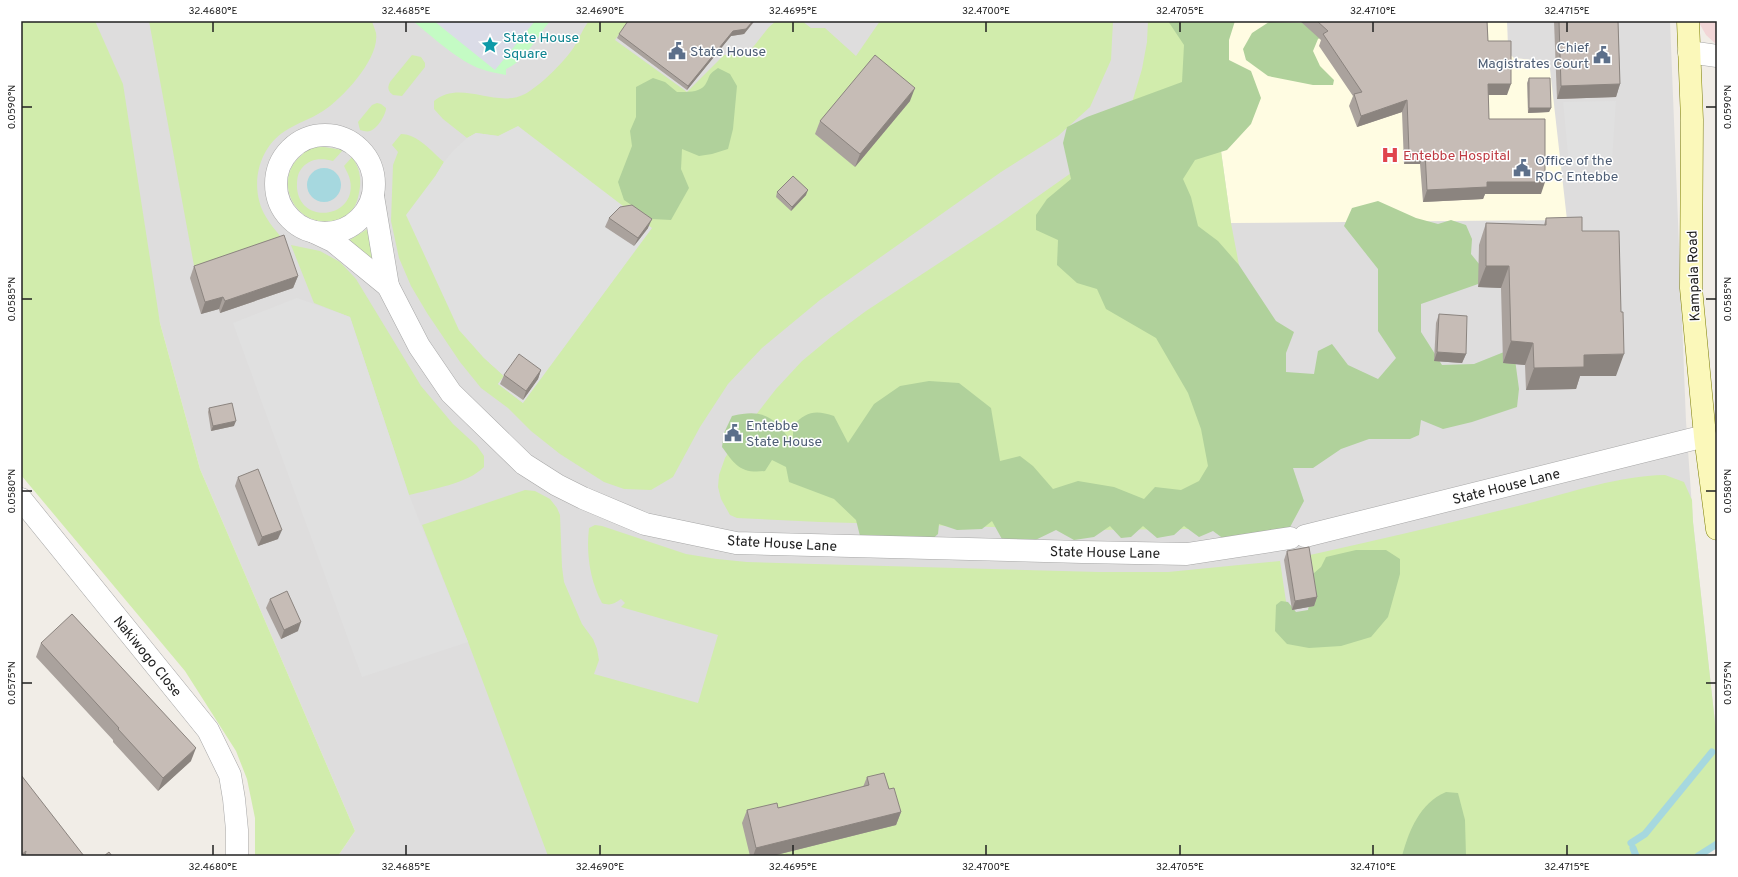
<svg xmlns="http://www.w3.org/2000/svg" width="1738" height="877" viewBox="0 0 1738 877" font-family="Overpass,sans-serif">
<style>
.residential{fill:#dedddd}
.commercial{fill:#f2d6d7}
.education{fill:#fffce2}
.grass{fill:#d1ecac}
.forest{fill:#b0d19b}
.park{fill:#c4fbc4}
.parking{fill:#e0e0e0}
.plaza{fill:#dbdce7}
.water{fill:#a6d8df}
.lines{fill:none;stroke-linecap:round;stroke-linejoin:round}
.stream{stroke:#a6d8df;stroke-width:7}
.minor-casing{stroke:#a7a7a7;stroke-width:23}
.tertiary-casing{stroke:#a7a7a7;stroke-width:23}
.secondary-casing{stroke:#7a7c02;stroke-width:23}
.minor{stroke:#fff;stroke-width:22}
.tertiary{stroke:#fff;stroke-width:22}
.secondary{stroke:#fbf8ba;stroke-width:22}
.wall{fill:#aaa29d}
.shaded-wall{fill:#8b847f}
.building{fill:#c6bcb6;stroke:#8b847f}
.ticks{fill:none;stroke:#202020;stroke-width:1.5}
.labels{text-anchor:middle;stroke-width:3;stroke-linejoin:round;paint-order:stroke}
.culture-label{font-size:14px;fill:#0d838f;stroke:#fff;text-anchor:start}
.service-label{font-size:14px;fill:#4e5e75;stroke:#fff;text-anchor:start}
.health-label{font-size:14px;fill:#be3a42;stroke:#fff;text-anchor:start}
.street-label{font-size:14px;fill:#202020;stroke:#fff}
.neatline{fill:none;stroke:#202020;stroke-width:1.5}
.ticks-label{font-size:10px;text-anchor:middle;fill:#202020}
</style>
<rect width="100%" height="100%" fill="#f1ede7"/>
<polygon class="residential" points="95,21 1203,21 1215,117 1549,60 1532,60 1514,58 1508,53 1507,21 1670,21 1686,421 1693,522 1717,741 1717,818 1604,856 338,856 355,831 200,469 160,323"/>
<polygon class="commercial" points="1698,21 1717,21 1717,45 1706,35"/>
<polygon class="education" points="1203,21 1507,21 1508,53 1514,58 1532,60 1549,60 1567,220 1231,223"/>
<g class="grass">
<polygon points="21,21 95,21 123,84 160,323 200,469 355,831 338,856 255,856 255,818 247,779 236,751 185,671 21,475"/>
<path d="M149,21H372C373,25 375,29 376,33C380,58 343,98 323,111C311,119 297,123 285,131C257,149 249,189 266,217C270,224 276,231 281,237L195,271Z"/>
<path d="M589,21H628L615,40L687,92L724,55H740L750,51L769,27L776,21H802L811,28H825L856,56L880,21H1113L1111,60L1090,107L1058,136L1001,172L820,300L762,348L728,384L700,427L673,477L651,490L624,489L604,482L560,454L531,431L508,408L481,388L460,362L427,313L411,286L399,258L391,221L393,165L398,152L392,145L401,134C418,134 432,152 444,162L436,175L483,357L504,376L498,384L523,403L498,136L476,133L467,138L443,119L434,109V101C461,79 496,109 525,94C541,85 564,62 574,47C579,39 583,28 589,21Z"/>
<polygon points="1148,21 1203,21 1231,223 1239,265 1235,525 1187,529 1090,530 820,522 737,518 730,515 721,499 718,487 719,475 725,458 734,443 776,389 802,361 831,337 866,311 1000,223 1098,154 1131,106 1142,69 1147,42"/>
<path d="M412,55L421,57L425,63V67L402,96L393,95C388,91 387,88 390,82Z"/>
<path d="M377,103L381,104L386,108C386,115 377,129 370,131C367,132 364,131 360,130L358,122L372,105Z"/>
<path d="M324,147L343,150L333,161C322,158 310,158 302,168C297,174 297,180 297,188C300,226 358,218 350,180C349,175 346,170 344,166L352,157C362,171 362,185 357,201C354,211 345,217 336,220C297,231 270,180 302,155C304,153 306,150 309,149C313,147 319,147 324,147Z"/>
<polygon points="369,228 376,267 348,241"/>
<path d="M291,245L320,251L340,262L356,279L421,386L453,424L477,446L484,456V467C467,484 432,489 409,495L350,317L314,303Z"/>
<path d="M1665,475L1684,482L1692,500L1693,522L1717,741V842L1692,856H1638L1634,846L1631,847L1635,856H548L468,642L422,525L525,490L535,491L550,499L557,508L560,515L562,567L564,582L582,624L593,639L597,649L599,660L594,674L698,703L718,635L621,607L625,603L621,599C614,604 610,606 602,603C590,580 586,554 589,528L595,525L602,526L686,554L717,559L747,562L1099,572H1168L1280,561L1288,615L1321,610L1310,555C1382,539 1454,522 1526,504C1572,492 1618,476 1665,475Z"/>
</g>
<g class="forest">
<path d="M1168,21H1235L1229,40V60L1251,71L1261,98L1251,124L1227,150L1195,160L1183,179L1191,197L1198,226L1218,241L1239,265L1276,321L1294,332L1286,353V372L1314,374L1318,351L1332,344L1348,365L1378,379L1396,358L1378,331V269L1344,226L1352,208L1378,201L1416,218L1438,224L1451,220L1466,225L1472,239L1471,254L1484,270L1481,283L1421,304V332L1442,365L1474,364L1504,352H1514L1519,389L1517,407L1472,422L1443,429L1421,420L1419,435L1410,439H1369L1341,449L1313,468H1293L1304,501L1281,544L1232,545L1213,531L1199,537L1184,526L1174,535L1157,538L1143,526L1131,537L1121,538L1110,526L1094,537L1074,540L1056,530L1021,547L1003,541L992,521L982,529L957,530L939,524L938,534L928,543L860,536L856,520L834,499L789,482L786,467L772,460L765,471C741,474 735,465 722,447L724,433L732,416C765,408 776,418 793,445V426C806,411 816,410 834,416L848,443L874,404L900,386L929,381L959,383L991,408L1000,461L1020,456L1033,466L1053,489L1078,481L1114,487L1144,499L1155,487L1181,490L1199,481L1208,466L1201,429L1188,393L1156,338L1106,309L1097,289L1077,283L1057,265L1058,240L1036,230V215L1047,199L1071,179L1063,143L1067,127L1087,117L1182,82L1184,45Z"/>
<polygon points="1269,22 1310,23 1332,31 1318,39 1313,51 1320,66 1334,80 1333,85 1313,85 1268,76 1246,60 1243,49 1252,33"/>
<path d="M718,68L730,74L737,86L733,129L728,149L712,154L699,156L682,149L681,169L689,188L671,220L652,219L624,200L618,182L632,146L630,131L636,117V87L653,78L665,82L677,92C686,92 699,93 705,85C711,76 706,76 718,68Z"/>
<polygon points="1356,550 1386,550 1400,559 1400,574 1388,617 1371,637 1341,646 1309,648 1287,644 1275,631 1276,605 1281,601 1288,602 1296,612 1308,610 1310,599 1306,580 1321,567 1326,557"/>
<path d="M1446,792L1458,793L1465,820L1466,856H1402C1409,830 1420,803 1446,792Z"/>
</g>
<path class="park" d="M413,21H550C537,37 525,61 506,69V75C498,73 489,72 481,69C460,62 431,36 413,21Z"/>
<g class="parking">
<polygon points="1616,101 1612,164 1569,167 1563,102"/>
<polygon points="518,126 652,228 523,403 498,384 504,376 483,357 459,330 406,215 436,175 444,162 453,151 467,138 476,133 498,136"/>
<polygon points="297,298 350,317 409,495 468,642 362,677 233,323"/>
</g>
<polygon class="plaza" points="434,21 535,21 495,70"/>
<circle class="water" cx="324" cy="185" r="17"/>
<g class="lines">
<g class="stream">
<polyline points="1631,843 1645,834 1712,752"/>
<polyline points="1633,848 1636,856"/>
<polyline points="1698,856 1717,844"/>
</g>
<g class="minor-casing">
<g id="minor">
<circle cx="325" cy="184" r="49"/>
<polyline points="373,196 388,286"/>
<polyline points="314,232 333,241 388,286 419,346 451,393 524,464 557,485 583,498 645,524 736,543 1082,552 1187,554 1290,538"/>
<polyline points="1305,536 1705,436"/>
</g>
</g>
<g class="tertiary-casing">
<g id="tertiary">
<polyline points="1689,52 1717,56"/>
<polyline points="21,499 208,730 230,775 234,799 237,830 237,856"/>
</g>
</g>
<g class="secondary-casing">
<polyline id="secondary" points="1688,21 1692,120 1691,288 1705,436 1717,529"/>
</g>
<use href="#minor" class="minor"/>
<use href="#tertiary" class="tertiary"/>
<use href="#secondary" class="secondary"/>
</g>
<g class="wall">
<polygon points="1300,21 1487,21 1488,41 1507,95 1488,95 1489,119 1541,194 1485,194 1483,199 1423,202 1420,164 1404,164 1402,112 1357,127 1349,106 1353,96 1319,46 1321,40"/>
<polygon points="1554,21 1618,21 1620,84 1616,97 1557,99"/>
<polygon points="754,22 744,34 731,36 687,90 617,38 619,34"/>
<polygon points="1529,78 1551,108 1549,112 1528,113 1527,83"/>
<polygon points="910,101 855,167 815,134 820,121"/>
<polygon points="777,192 806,195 791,211 776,197"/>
<polygon points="609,218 648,228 634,246 605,227"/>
<polygon points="1546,218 1582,231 1616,376 1580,376 1576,389 1526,390 1525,365 1503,363 1501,288 1478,287 1479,245 1486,223 1544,225"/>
<polygon points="194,266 298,276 293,288 220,313 219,309 201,314 190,278"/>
<polygon points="1439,314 1466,354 1462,363 1434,361 1436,323"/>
<polygon points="541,370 538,379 523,400 500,384 504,375"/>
<polygon points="209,408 234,426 211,431 208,412"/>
<polygon points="238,477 278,539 258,546 235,486"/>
<polygon points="1287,551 1317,597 1314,606 1292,610 1284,560"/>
<polygon points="270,599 298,631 281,639 266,608"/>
<polygon points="41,643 191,761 158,791 113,742 113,740 36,657"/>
<polygon points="867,777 889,789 901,812 896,825 772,856 750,856 742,823 747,810 778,808 863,787"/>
</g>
<g class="shaded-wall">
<polygon points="753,21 754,21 744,34 731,36 687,90 688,86 733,31"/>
<polygon points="1488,84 1511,84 1507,95 1484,95"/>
<polygon points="1620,84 1616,97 1557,99 1561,86"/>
<polygon points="915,88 910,101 855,167 860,154"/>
<polygon points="1407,100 1402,112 1357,127 1361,116"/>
<polygon points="1529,108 1551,108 1549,112 1528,113"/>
<polygon points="1409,152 1425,152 1420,164 1404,164"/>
<polygon points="1487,182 1545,182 1541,194 1485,194 1483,199 1423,202 1427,190"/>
<polygon points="808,190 806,195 791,211 792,207"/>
<polygon points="652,219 648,228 634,246 638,238"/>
<polygon points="1486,266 1509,266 1501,288 1478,287"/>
<polygon points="298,276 293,288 220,313 225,301"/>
<polygon points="223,297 219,309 201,314 205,302"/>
<polygon points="1511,341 1533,343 1525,365 1503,363"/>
<polygon points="1437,352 1466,354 1462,363 1434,361"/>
<polygon points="1624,354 1616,376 1580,376 1576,389 1526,390 1534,368 1584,355"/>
<polygon points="541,370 538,379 523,400 526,391"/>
<polygon points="236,421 234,426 211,431 213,426"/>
<polygon points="282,530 278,539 258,546 262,537"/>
<polygon points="1317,597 1314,606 1292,610 1295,601"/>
<polygon points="301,622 298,631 281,639 284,630"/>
<polygon points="196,748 191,761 158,791 163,778"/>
<polygon points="901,812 896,825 772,856 753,856 756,848"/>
<polygon points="26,851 24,856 21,856 21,855"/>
</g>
<g class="building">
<polygon points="628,21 753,21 746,29 733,31 688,86 619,34"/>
<polygon points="1317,21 1487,21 1488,41 1511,41 1511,84 1488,84 1489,119 1545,119 1545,182 1487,182 1487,187 1427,190 1425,152 1409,152 1407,100 1361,116 1354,94 1362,92 1323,34 1328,31"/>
<polygon points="1559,21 1618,21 1620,84 1561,86"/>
<polygon points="875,55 915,88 860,154 820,121"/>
<polygon points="1529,78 1550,78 1551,108 1529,108"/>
<polygon points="793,176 808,190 792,207 777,192"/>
<polygon points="632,205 652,219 638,238 609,218 620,207"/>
<polygon points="1582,217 1582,231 1619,231 1621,312 1623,312 1624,354 1584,355 1584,367 1534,368 1533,343 1511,341 1509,266 1486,266 1486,223 1546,225 1546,218"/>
<polygon points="284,235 298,276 225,301 223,297 205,302 194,266"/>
<polygon points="1439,314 1467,316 1466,354 1437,352"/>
<polygon points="519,354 541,370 526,391 504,375"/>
<polygon points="232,403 236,421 213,426 209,408"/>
<polygon points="258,469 282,530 262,537 238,477"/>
<polygon points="1309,547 1317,597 1295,601 1287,551"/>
<polygon points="287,591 301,622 284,630 270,599"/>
<polygon points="72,614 196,748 163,778 118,729 119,728 41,643"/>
<polygon points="884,773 889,789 894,788 901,812 756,848 747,810 777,803 778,808 869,785 867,777"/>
<polygon points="21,775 84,856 25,856 26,851 21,855"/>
<polygon points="109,852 112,856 104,856"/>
</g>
<path class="ticks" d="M213,22V32M406,22V32M600,22V32M793,22V32M986,22V32M1180,22V32M1373,22V32M1567,22V32M22,107H32M1706,107H1716M22,299H32M1706,299H1716M22,491H32M1706,491H1716M22,683H32M1706,683H1716M213,845V855M406,845V855M600,845V855M793,845V855M986,845V855M1180,845V855M1373,845V855M1567,845V855"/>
<defs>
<g id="sight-bare" transform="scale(1.38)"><path d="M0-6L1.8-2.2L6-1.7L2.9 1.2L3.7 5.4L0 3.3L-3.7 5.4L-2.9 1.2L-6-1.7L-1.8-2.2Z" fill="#0f9aa8" stroke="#fff" stroke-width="2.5" paint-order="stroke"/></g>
<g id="civic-bare" transform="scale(1.38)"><path d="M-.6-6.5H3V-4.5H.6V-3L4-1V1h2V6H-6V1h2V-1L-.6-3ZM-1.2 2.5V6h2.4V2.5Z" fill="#5c6f8a" stroke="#fff" stroke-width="2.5" paint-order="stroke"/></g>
<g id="hospital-bare" transform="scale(1.38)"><path d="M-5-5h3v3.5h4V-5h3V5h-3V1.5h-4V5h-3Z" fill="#e0444e" stroke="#fff" stroke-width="2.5" paint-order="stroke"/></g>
</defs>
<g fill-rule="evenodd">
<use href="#sight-bare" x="490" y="45"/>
<use href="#civic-bare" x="677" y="51"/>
<use href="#civic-bare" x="1602" y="55"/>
<use href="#hospital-bare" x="1390" y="155"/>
<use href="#civic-bare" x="1522" y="168"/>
<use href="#civic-bare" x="733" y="433"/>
</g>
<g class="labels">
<g class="culture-label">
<text x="503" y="42">State House<tspan x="503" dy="16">Square</tspan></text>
</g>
<g class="service-label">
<text x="1589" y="52" text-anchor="end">Chief<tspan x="1589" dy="16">Magistrates Court</tspan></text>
<text x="690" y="56">State House</text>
<text x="1535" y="165">Office of the<tspan x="1535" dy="16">RDC Entebbe</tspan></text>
<text x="746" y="430">Entebbe<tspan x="746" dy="16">State House</tspan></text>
</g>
<g class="health-label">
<text x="1403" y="160">Entebbe Hospital</text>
</g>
<g class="street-label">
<text transform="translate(1693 276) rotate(-92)" y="5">Kampala Road</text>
<text transform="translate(1506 486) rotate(-14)" y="5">State House Lane</text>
<text transform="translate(782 543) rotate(3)" y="5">State House Lane</text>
<text transform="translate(1105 552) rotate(1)" y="5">State House Lane</text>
<text transform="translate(148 656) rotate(51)" y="5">Nakiwogo Close</text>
</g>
</g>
<rect width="1738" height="877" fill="none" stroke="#ffffff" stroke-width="44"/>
<rect x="22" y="22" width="1694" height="833" class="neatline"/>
<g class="ticks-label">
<text x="213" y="14">32.4680°E</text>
<text x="406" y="14">32.4685°E</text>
<text x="600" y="14">32.4690°E</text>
<text x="793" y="14">32.4695°E</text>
<text x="986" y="14">32.4700°E</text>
<text x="1180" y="14">32.4705°E</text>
<text x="1373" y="14">32.4710°E</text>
<text x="1567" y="14">32.4715°E</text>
<text transform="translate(11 107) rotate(-90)" y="4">0.0590°N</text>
<text transform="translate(1727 107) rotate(-90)" y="4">0.0590°N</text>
<text transform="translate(11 299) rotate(-90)" y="4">0.0585°N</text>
<text transform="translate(1727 299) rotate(-90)" y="4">0.0585°N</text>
<text transform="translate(11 491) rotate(-90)" y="4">0.0580°N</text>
<text transform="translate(1727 491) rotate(-90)" y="4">0.0580°N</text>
<text transform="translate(11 683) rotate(-90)" y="4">0.0575°N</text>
<text transform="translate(1727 683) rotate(-90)" y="4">0.0575°N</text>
<text x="213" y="870">32.4680°E</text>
<text x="406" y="870">32.4685°E</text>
<text x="600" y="870">32.4690°E</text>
<text x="793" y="870">32.4695°E</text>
<text x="986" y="870">32.4700°E</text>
<text x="1180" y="870">32.4705°E</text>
<text x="1373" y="870">32.4710°E</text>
<text x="1567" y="870">32.4715°E</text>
</g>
</svg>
